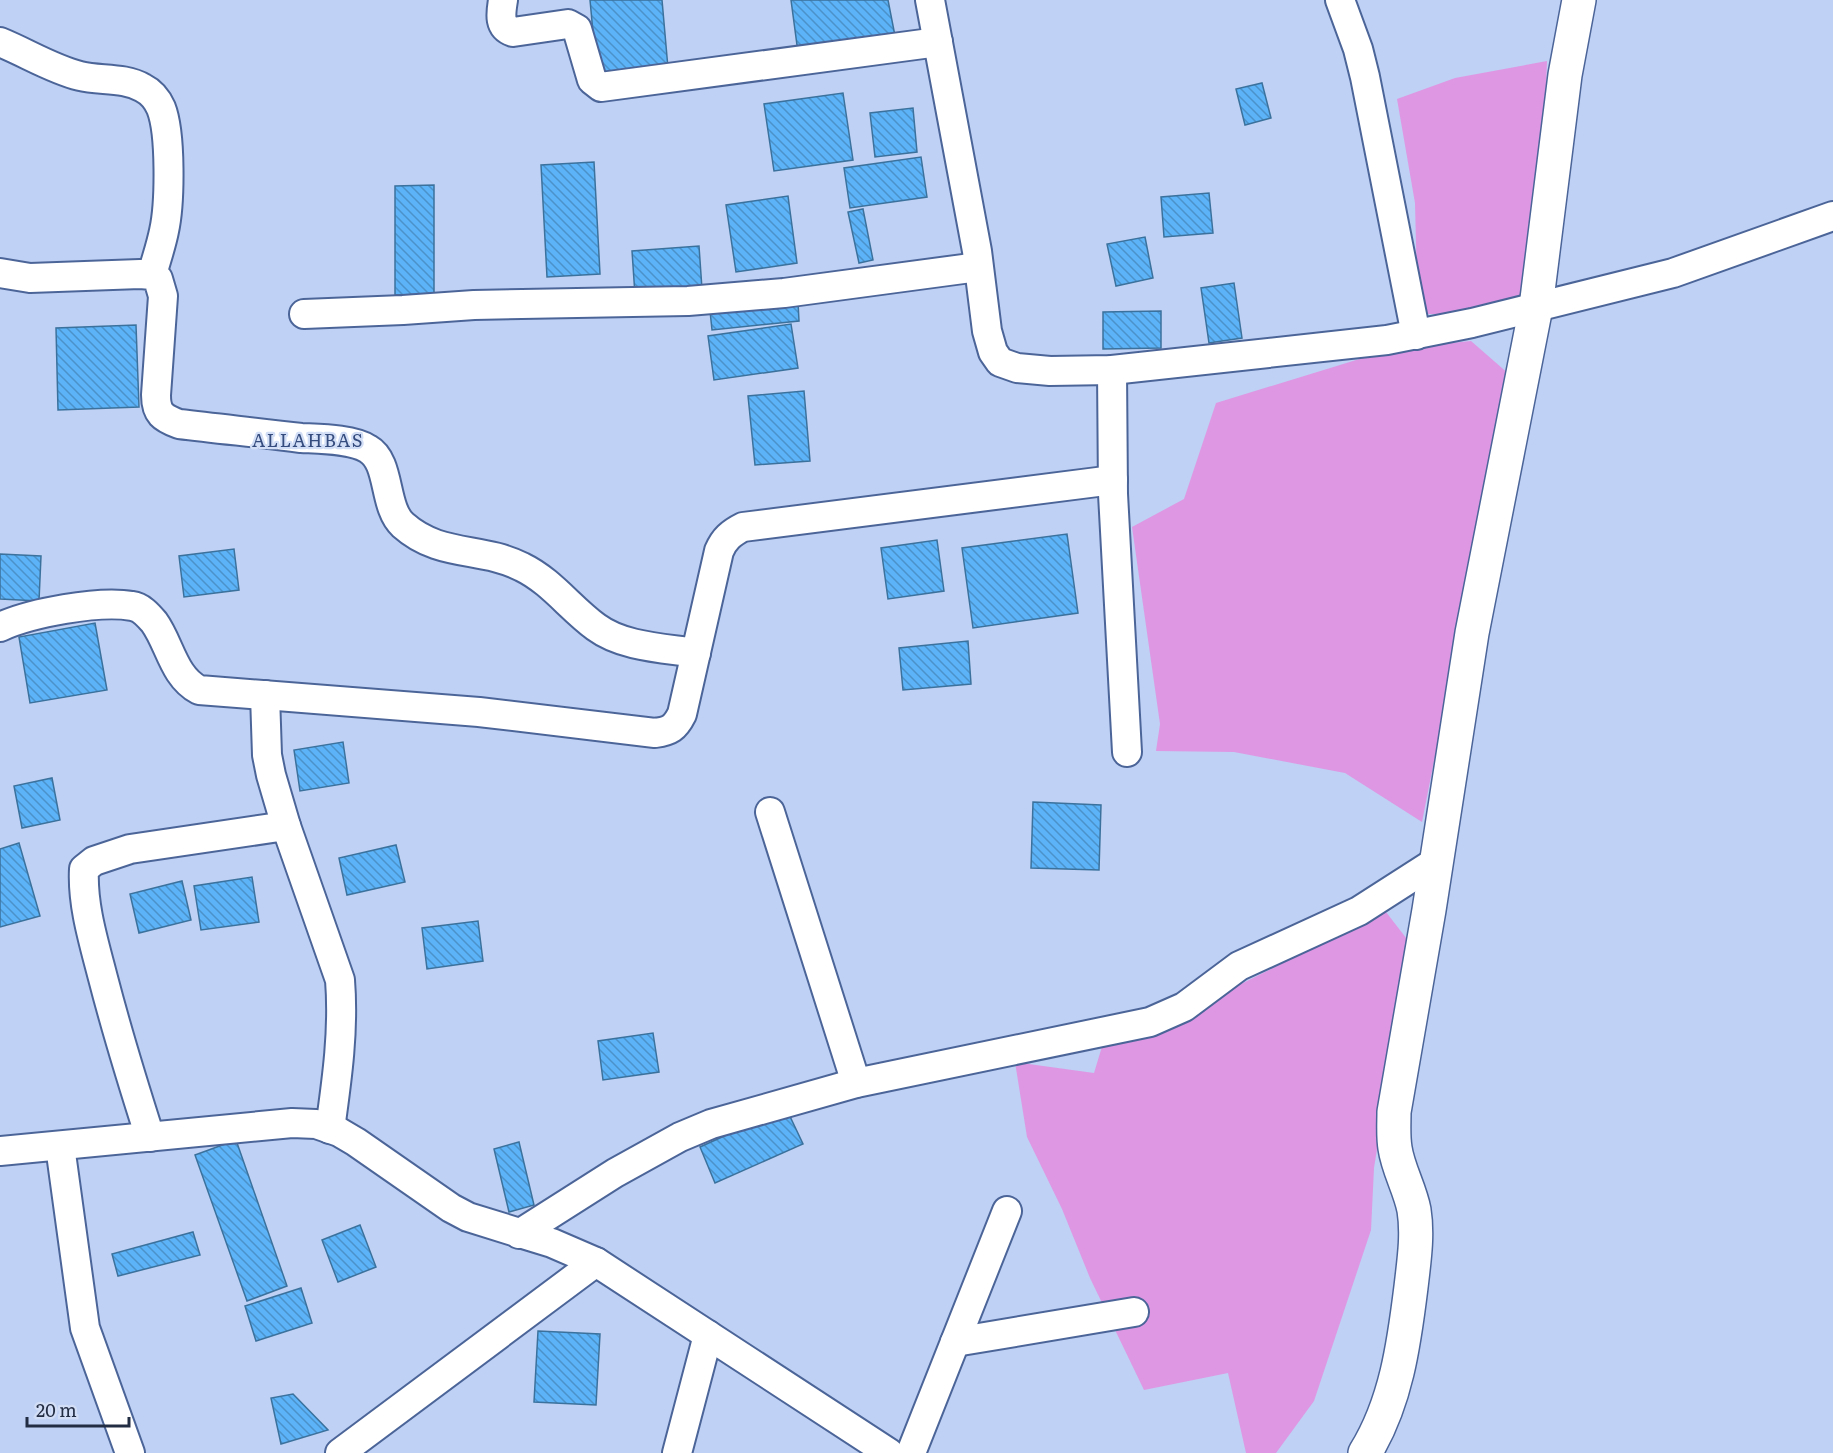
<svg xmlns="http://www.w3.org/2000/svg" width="1833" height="1453" viewBox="0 0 1833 1453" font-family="Literata,serif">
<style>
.water{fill:#de97e3}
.building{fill:url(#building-back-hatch);stroke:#3b729d;stroke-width:1.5}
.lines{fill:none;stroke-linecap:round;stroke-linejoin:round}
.minor-casing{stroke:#4c6599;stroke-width:32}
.tertiary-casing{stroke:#4c6599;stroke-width:36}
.minor{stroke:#fff;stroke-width:28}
.tertiary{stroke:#fff;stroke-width:33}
.labels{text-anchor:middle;stroke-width:4.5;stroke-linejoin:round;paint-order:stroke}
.quarter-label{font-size:18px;letter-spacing:1.5px;fill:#354c7e;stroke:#d2def6}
</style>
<defs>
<pattern id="building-back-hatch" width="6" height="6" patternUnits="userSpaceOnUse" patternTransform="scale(1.5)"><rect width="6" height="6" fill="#5cb3f7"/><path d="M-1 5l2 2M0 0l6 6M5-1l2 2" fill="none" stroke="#4c92ca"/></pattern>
</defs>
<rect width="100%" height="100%" fill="#bfd1f4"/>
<g class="water">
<polygon points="1547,61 1543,168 1521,299 1456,314 1425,314 1417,283 1415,203 1397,99 1455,78"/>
<polygon points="1471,341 1510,375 1422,822 1345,773 1234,752 1156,751 1160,724 1132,527 1184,499 1216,403 1392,349"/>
<polygon points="1386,912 1410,943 1374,1168 1371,1230 1314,1401 1276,1453 1246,1453 1228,1373 1144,1390 1090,1278 1062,1209 1027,1137 1015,1062 1094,1073 1107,1030 1243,983"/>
</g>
<g class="building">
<polygon points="590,0 662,0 668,68 597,75"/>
<polygon points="791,0 888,0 896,41 799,60"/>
<polygon points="1262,83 1271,118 1245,125 1236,89"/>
<polygon points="843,93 853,160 774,171 764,104"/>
<polygon points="913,108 917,152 875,157 870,113"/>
<polygon points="921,157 927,197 850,208 844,168"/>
<polygon points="594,162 600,274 547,277 541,165"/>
<polygon points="434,185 434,294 395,295 395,186"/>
<polygon points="1209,193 1213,233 1164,237 1161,197"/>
<polygon points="788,196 797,263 736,272 726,205"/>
<polygon points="863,209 873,260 859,263 848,212"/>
<polygon points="1145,237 1153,278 1116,286 1107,244"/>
<polygon points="699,246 702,289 635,295 632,251"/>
<polygon points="1234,283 1242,338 1209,343 1201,288"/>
<polygon points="798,302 799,321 712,330 710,311"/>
<polygon points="1161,311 1161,348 1103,349 1103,312"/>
<polygon points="791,324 798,368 714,380 708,336"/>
<polygon points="136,325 139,407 58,410 56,328"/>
<polygon points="804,391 810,461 755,465 748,396"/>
<polygon points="1067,534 1078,613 973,628 962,548"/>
<polygon points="937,540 944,591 888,599 881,548"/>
<polygon points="234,549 239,590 184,597 179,556"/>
<polygon points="0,554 41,556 39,601 0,599"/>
<polygon points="95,623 107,690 30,703 19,637"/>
<polygon points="968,641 971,684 903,690 899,648"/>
<polygon points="343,742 349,783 300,791 294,750"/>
<polygon points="52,778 60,820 22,828 14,786"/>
<polygon points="1033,802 1101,805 1099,870 1031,868"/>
<polygon points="19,843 40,916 0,927 0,849"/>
<polygon points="396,845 405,882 347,895 339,858"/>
<polygon points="252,877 259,922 201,930 194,886"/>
<polygon points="182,881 191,920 139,933 130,894"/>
<polygon points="478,921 483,961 427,969 422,928"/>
<polygon points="653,1033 659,1072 603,1080 598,1041"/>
<polygon points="786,1108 803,1144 715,1183 700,1147"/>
<polygon points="236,1140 287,1286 247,1301 195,1155"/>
<polygon points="519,1142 534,1205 509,1212 494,1149"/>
<polygon points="360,1225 376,1267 338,1282 322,1240"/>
<polygon points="193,1232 200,1255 118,1276 112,1254"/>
<polygon points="301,1288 312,1323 256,1341 245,1306"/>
<polygon points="538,1331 600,1334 596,1405 534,1402"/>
<polygon points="293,1394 328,1430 281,1444 271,1398"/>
</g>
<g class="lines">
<g class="minor-casing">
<g id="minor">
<path d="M503,0C501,13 498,27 513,32L568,24L577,29L592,80L601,87L938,42"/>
<polyline points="930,0 977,251 987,331 993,352 1000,362 1017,368 1050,371 1112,370 1387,340 1472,323 1673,273 1833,216"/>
<polyline points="1340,0 1358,49 1365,77 1416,335"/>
<path d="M0,42C27,53 52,69 80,76C100,81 124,77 143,88C151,92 157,99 161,108C171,133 170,204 164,231C161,246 156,260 152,275"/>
<path d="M0,273L30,278L140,274L152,275L158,279L163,296L156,395C156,414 163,418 179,424C220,429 261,433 301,438C320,439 352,439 368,449C391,462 383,507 403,525C440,558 481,546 522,567C551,581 570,608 596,627C623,647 663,648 696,653"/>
<polyline points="304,314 403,310 474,305 688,301 784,293 978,267"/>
<polyline points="1112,370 1113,494 1127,752"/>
<path d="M0,627C30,613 99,600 132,606C141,607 148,615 154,622C170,644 173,676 199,690L479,712L655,733C670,731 675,728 682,714L719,551C724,539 731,533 743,527L1113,480"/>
<path d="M265,695L267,755L271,775L286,826L340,980C344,1030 337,1079 330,1129"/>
<polyline points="770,812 856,1083"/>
<path d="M150,1137C133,1084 117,1032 103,978C94,943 82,905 84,869L94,861L130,849L286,826"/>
<polyline points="60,1146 85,1328 130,1453"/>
<polyline points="0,1151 292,1123 316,1124 339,1132 356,1142 451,1208 468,1217 552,1243 596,1262 889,1453"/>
<polyline points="519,1234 615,1173 680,1137 711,1124 856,1083 1150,1022 1184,1007 1239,966 1359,911 1437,861"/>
<polyline points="955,1342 1134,1312"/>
<polyline points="340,1453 596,1262"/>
<polyline points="677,1453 708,1335"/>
<polyline points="911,1453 1007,1211"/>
</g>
</g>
<g class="tertiary-casing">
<path id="tertiary" d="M1365,1453C1396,1403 1404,1344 1411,1287C1414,1261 1418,1235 1414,1210C1410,1189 1398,1169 1395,1148C1393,1136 1394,1124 1394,1112L1429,910L1472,633L1536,307L1565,75L1579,0"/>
</g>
<use href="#minor" class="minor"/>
<use href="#tertiary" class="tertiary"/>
</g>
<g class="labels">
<g class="quarter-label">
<text x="308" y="447">ALLAHBAS</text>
</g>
</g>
<path d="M27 1417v9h102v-9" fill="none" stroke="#222c43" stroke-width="3"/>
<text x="36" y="1417" font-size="18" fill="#222c43" stroke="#d2def6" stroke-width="4.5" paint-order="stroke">20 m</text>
</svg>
